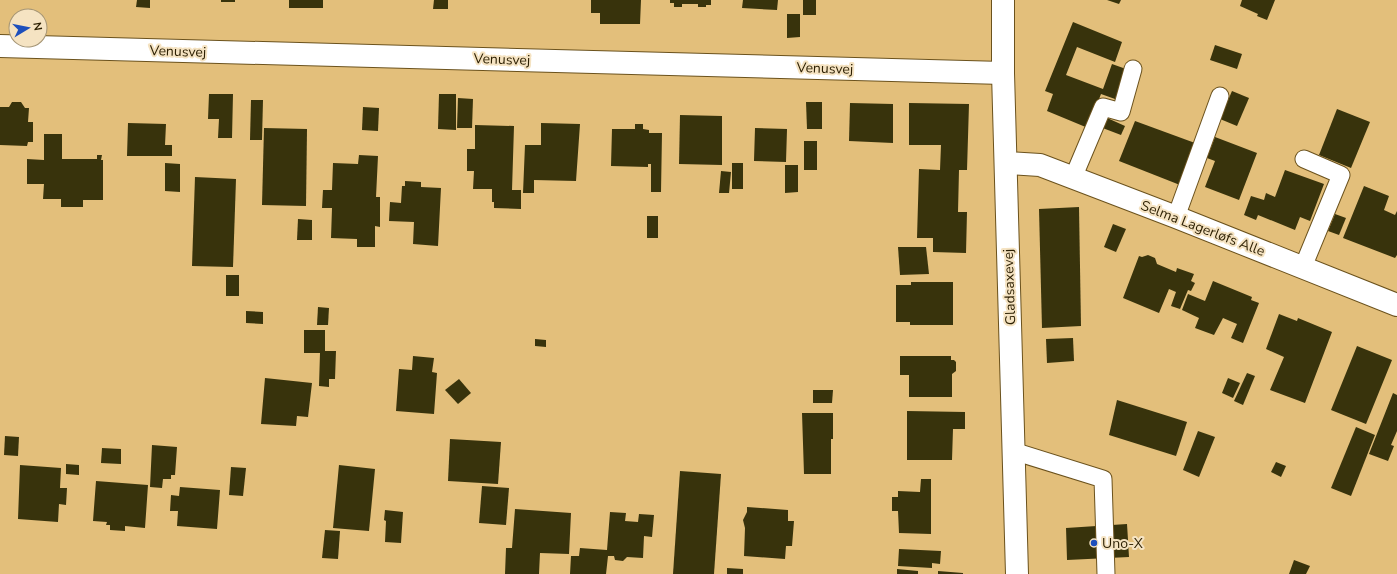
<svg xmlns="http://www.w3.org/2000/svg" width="1397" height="574" viewBox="0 0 1397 574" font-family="'Nunito Sans',sans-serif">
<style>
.building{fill:#38330c}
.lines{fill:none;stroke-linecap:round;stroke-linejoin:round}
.service-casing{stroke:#6b521d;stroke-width:19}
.minor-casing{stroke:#6b521d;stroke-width:24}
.tertiary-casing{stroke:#6b521d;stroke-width:24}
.service{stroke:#fff;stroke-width:17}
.minor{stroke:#fff;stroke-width:22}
.tertiary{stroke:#fff;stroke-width:22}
.poi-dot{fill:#1d4fbc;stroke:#f5e3c2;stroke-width:1.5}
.labels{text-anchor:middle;stroke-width:4;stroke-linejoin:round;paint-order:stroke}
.street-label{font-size:14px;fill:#2c1f02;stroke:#f5e3c2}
.poi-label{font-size:14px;fill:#2c1f02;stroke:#f5e3c2;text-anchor:start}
</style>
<rect width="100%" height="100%" fill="#e3bf7b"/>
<g class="building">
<polygon points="137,0 150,0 150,8 136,7"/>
<rect x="221" y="0" width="14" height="2"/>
<rect x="289" y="0" width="34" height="8"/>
<polygon points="434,0 448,0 448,9 433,9"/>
<polygon points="591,0 641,0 640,24 600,24 600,13 591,13"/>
<polygon points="670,0 711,0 711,5 706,5 706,7 698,7 698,4 682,4 682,7 674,7 674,3 670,3"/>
<polygon points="743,0 778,0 777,10 742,8"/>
<rect x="803" y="0" width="13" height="15"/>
<polygon points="1107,0 1121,0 1119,4"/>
<polygon points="1242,0 1275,0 1267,20 1257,16 1258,14 1240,6"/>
<polygon points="787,14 800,14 800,37 787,38"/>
<polygon points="1073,22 1122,42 1115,62 1077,47 1066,75 1103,89 1112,64 1126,69 1115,99 1101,94 1088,128 1047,111 1053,94 1045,91"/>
<polygon points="1215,45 1242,54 1237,69 1210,60"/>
<polygon points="1232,91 1249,98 1237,126 1220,119"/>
<polygon points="209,94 233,94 232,138 218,138 219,119 208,119"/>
<polygon points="439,94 456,94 456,130 438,129"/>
<polygon points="458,98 473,99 472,128 457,128"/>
<polygon points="251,100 263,100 262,140 250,140"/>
<polygon points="12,102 21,102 25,108 29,108 28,122 33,122 33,142 28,142 27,146 0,145 0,107 9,107"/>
<polygon points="806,102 822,102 822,129 807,129"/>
<polygon points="850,103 893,104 893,143 849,141"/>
<polygon points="909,103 969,104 967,170 959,170 958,212 967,212 966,253 933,252 933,238 917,238 919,169 940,170 941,145 909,145"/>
<polygon points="363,107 379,108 378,131 362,130"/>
<polygon points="1337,109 1370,122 1351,168 1319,155"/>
<polygon points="680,115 722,116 722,165 679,164"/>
<polygon points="1105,117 1125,126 1121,135 1100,127"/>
<polygon points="1135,121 1195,143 1180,185 1119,161"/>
<polygon points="128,123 166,124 165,145 172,145 172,156 127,156"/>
<polygon points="541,123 580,124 576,181 534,180 534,193 523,193 525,145 541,145"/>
<polygon points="635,124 643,124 643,129 649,130 649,133 662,133 661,192 651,192 651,164 648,164 648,167 611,166 612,129 635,129"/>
<polygon points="475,125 514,126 512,190 521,190 521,209 494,208 494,202 492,202 492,189 473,189 474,171 467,171 467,149 475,149"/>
<polygon points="264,128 307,129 306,206 262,205"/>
<polygon points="755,128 787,129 786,162 754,161"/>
<polygon points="44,134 62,134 62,159 97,159 97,155 102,155 101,160 103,160 103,200 83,200 83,207 61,207 61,199 43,199 44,184 27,184 27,159 44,160"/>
<polygon points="1215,137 1257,153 1239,200 1205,187 1215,161 1207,158"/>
<rect x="804" y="141" width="13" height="29"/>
<polygon points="359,155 378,156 376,197 380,197 380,227 375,226 375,247 357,247 357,239 331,238 332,208 322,208 323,190 332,190 333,163 358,164"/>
<polygon points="165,163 180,164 180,192 165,191"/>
<rect x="732" y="163" width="11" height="26"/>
<polygon points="785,165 798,165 798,192 785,193"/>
<polygon points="1285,170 1324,184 1310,221 1300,217 1295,230 1258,215 1256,220 1244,215 1251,196 1264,200 1266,193 1275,197"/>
<polygon points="721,171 731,172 729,193 719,193"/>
<polygon points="195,177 236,179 233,267 192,266"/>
<polygon points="405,181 421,182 421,187 441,188 438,246 413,244 414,222 389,221 390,202 401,203 402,186 405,186"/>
<polygon points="1364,186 1389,196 1384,210 1395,215 1397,211 1397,255 1395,258 1343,238"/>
<polygon points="1079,207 1081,326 1042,328 1039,209"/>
<polygon points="1335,214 1346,218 1339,235 1328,231"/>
<rect x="647" y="216" width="11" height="22"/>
<polygon points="298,219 312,220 312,240 297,240"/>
<polygon points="1113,224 1126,229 1116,252 1104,247"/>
<polygon points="898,247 926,247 929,274 900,275"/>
<polygon points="1148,255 1155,258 1157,264 1176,272 1177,268 1194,274 1191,281 1195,283 1191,291 1188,290 1180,309 1171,306 1176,292 1169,289 1159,313 1123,298 1139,256 1142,257"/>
<rect x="226" y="275" width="13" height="21"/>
<polygon points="1213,281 1252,297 1251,300 1259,303 1243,343 1231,338 1237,324 1223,318 1214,335 1195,328 1199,318 1182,310 1188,294 1205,301"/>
<polygon points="911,282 953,282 953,325 910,325 910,322 896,322 896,285 911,285"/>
<polygon points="318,307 329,308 328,325 317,325"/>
<polygon points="246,311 263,312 263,324 246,323"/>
<polygon points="1279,314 1297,321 1298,318 1332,332 1305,403 1270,390 1284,357 1266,349"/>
<polygon points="304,330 325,330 325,351 336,351 335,379 329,379 329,387 319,386 320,353 304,353"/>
<polygon points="1073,338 1074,361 1047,363 1046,339"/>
<polygon points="535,339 546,340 546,347 535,346"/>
<polygon points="1357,346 1392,360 1366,424 1331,410"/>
<polygon points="413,356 434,358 432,372 437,373 434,414 396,411 399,369 412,370"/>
<polygon points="900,356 951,356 951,360 954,360 956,362 956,371 952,374 952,397 909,397 909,375 900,375"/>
<polygon points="1247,373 1255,376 1243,405 1234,401"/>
<polygon points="265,378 312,383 308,417 297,416 296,426 261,424"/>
<polygon points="1228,378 1240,383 1233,398 1222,393"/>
<polygon points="459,379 471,393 458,404 445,390"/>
<polygon points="813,390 833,390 832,403 813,403"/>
<polygon points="1393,393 1397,395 1397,431 1391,445 1394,446 1388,461 1369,454"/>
<polygon points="1117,400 1187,422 1176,456 1109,435"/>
<polygon points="907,411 965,412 965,429 953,429 952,460 907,460"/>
<polygon points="802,413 833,413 833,439 831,439 831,474 804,474"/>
<polygon points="1356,427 1375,435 1351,496 1331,488"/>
<polygon points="1198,431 1215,437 1199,477 1183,470"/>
<polygon points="5,436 19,437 18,456 4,455"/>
<polygon points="450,439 501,442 498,484 448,481"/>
<polygon points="152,445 177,447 175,475 171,475 171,479 163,479 162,488 150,487"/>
<polygon points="102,448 121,449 121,464 101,463"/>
<polygon points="1276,462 1286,466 1281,477 1271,472"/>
<polygon points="66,464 79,465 79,475 66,474"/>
<polygon points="20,465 61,468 60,488 67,488 66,505 59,504 58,522 18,519"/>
<polygon points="339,465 375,469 369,531 333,528"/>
<polygon points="231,467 246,468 243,496 229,495"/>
<polygon points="680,471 721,474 714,574 673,574"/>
<polygon points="921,479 931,479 931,534 899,533 898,511 892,511 892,497 898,497 898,491 920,492"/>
<polygon points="96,481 148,485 145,528 125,526 125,531 110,530 110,525 106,525 107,522 93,521"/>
<polygon points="482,486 509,488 506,525 479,523"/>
<polygon points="180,487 220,490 217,529 177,526 178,511 170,511 171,495 179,496"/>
<polygon points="747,507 788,510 788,521 794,521 792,546 786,546 785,559 744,556 745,528 743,520 747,512"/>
<polygon points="515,509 571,513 569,554 540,553 539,574 505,574 506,548 512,548"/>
<polygon points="385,510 403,512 401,543 385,542 386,521 384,520"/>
<polygon points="610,512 626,513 625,521 638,522 639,514 654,515 652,537 644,536 643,558 627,557 623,561 615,560 614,556 608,556 606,574 570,574 571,556 579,556 580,548 607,550"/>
<polygon points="1127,524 1129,557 1067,560 1066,528"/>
<polygon points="325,530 340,531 338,559 322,558"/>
<polygon points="899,549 941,551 940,564 932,563 932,568 898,566"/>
<polygon points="1294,560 1310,566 1306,574 1289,574"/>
<polygon points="727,568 743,569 743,574 727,574"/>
<polygon points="897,569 918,571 918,574 897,574"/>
<polygon points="938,571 963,573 963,574 938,574"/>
</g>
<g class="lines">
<g class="service-casing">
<g id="service">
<polyline points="1073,178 1103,107 1121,112 1133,69"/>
<polyline points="1176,217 1220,96"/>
<polyline points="1303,267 1341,175 1304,159"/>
<polyline points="1013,451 1103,479 1106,574"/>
</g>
</g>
<g class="minor-casing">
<g id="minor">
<polyline points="0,46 1003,73"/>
<polyline points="1006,163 1040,165 1176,217 1397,305"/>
</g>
</g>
<g class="tertiary-casing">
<polyline id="tertiary" points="1003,0 1003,73 1017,574"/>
</g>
<use href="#service" class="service"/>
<use href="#minor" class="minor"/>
<use href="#tertiary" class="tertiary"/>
</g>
<circle class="poi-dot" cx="1094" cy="543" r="4"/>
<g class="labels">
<g class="street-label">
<text transform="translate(178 51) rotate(2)" y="5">Venusvej</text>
<text transform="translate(502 59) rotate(2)" y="5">Venusvej</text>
<text transform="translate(825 68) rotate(2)" y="5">Venusvej</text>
<text transform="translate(1203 228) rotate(21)" y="5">Selma Lagerløfs Alle</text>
<text transform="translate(1009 287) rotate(-92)" y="5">Gladsaxevej</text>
</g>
<g class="poi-label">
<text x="1102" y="548">Uno-X</text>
</g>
</g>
<g transform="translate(28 28) rotate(80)"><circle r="19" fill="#f5e3c2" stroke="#a59575"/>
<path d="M0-3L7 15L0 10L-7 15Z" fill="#1d4fbc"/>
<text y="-6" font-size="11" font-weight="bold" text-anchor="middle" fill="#2c1f02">N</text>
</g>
</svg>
